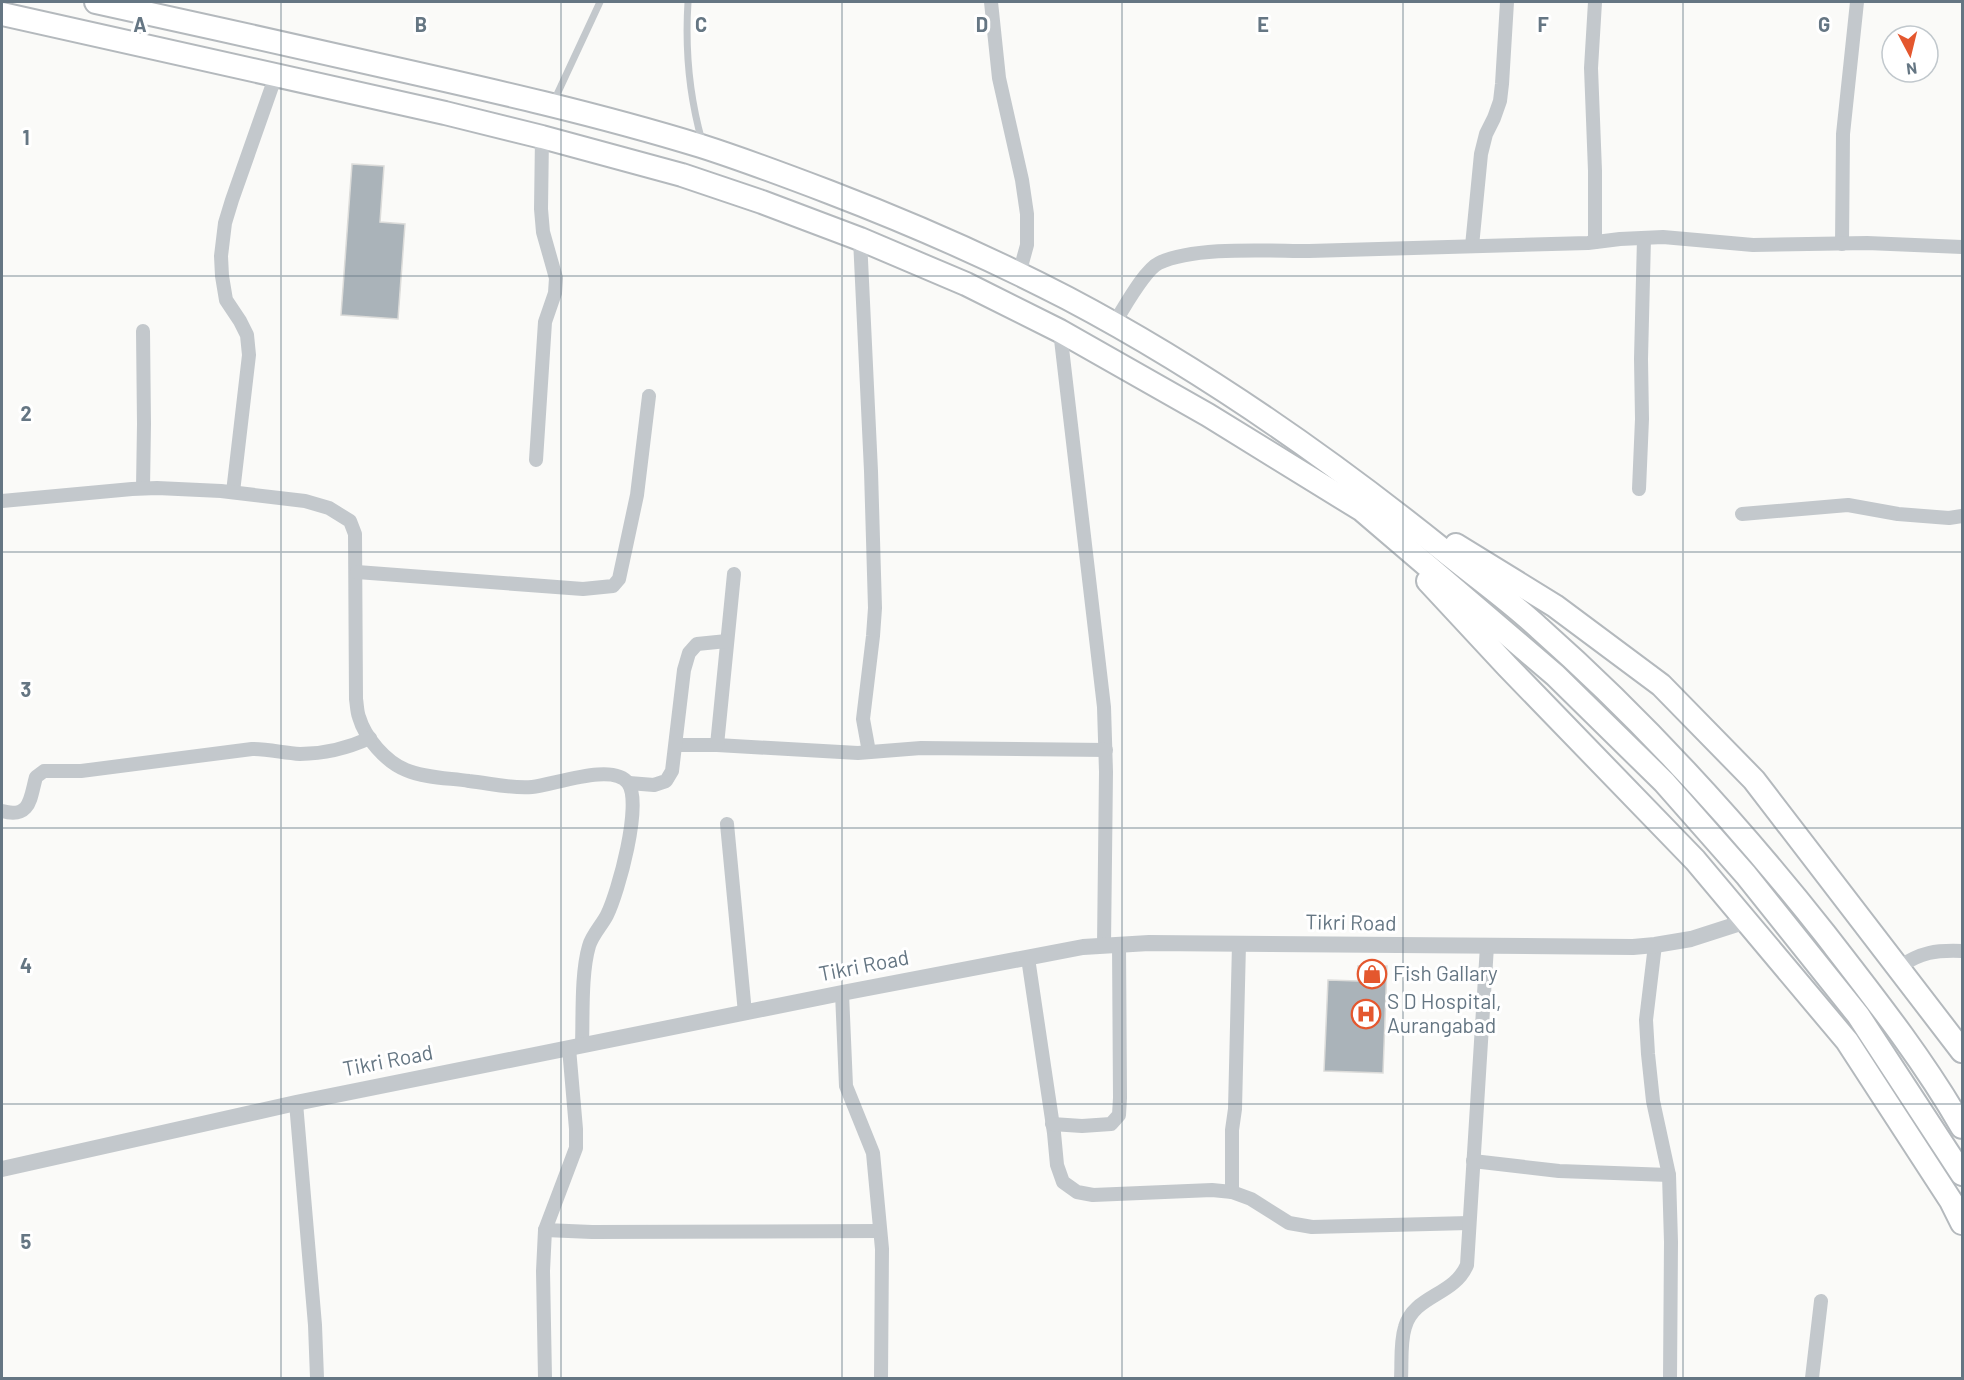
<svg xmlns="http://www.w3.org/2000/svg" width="1964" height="1380" viewBox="0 0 1964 1380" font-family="Barlow,sans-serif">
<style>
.building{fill:#aab3b9;stroke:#dcdcda;stroke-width:1.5}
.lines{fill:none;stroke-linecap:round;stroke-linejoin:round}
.trunk-casing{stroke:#b4b9bd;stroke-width:26}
.service{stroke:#c3c8cc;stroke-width:7}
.minor{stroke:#c3c8cc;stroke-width:14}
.tertiary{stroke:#c3c8cc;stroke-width:16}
.trunk{stroke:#fff;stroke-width:22}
.grid{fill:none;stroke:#657683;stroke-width:1.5;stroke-opacity:0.55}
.labels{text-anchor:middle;stroke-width:6;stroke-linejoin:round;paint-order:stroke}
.street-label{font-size:21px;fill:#657683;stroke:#fff}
.poi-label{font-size:21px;fill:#657683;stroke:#fff;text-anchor:start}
.grid-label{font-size:20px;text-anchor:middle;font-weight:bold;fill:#657683;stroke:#fff;stroke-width:6;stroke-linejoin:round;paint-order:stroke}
</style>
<rect width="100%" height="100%" fill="#fafaf8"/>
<g class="building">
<polygon points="352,164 384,166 380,222 405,224 398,319 341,315"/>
<polygon points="1358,966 1387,966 1383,1073 1324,1071 1328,980 1358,981"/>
</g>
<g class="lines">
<g class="trunk-casing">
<g id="trunk">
<path d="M96,2C192,23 287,44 383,66C490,90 597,114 701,146C745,160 787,176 829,192C910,223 990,258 1067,298C1200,368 1326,456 1443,550C1475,576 1509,600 1539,628C1644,721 1738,824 1825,934C1873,996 1923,1059 1962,1127"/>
<polyline points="2,14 445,113 542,137 682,175 762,202 860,239 966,284 1060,331 1208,415 1362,510 1555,675 1664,782 1746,875 1858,1015 1962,1174"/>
<polyline points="1456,545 1555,606 1661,685 1754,780 1962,1051"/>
<polyline points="1428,581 1507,666 1695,860 1847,1041 1951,1201 1962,1223"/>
</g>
</g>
<g class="service">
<path d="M688,2C685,49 689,95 702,141"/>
<polyline points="553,103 600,2"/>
</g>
<g class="minor">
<polyline points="991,2 999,78 1022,180 1027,214 1027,245 1019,274"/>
<polyline points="860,239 871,471 875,608 873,636 863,719 869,752"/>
<polyline points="1595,242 1595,171 1591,68 1595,2"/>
<polyline points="1842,244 1843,134 1857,2"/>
<polyline points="1472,246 1481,154 1486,134 1494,118 1500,101 1502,84 1507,2"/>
<path d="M1113,325C1123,310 1144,270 1159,263C1195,246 1268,251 1309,251C1402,248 1495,245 1588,243L1620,239L1663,237L1753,245L1867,243L1962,247"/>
<polyline points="143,331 144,424 143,488"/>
<polyline points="1060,331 1104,707 1106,772 1104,945"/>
<polyline points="536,460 545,322 555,293 556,278 543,232 541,209 542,137"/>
<polyline points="1639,489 1642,419 1641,359 1644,238"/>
<polyline points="233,492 249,355 247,335 240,321 226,300 222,276 221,256 225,223 232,200 276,75"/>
<path d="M2,501L132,489L157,488L221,491L305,501L329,508L350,521L355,534L356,699C357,705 357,712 359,717C365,738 386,762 406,770C425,778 449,778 469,781C489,783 511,789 532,787C554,785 613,762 628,783C643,803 618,893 607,915C602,925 592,935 589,946C581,973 583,1016 582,1045"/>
<polyline points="1742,514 1848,505 1898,514 1949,518 1962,516"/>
<polyline points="357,572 583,589 613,586 619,579 637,495 649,396"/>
<polyline points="676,745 717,745 858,753 921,748 1106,750"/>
<polyline points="717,745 734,574"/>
<polyline points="629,783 654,785 666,781 672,771 684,670 689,653 697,644 727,641"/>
<path d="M2,811C31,819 30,798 36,777L44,771H81L252,749C268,749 284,753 300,754C325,754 348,748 370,738"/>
<polyline points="727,824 745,1013"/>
<polyline points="1655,945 1646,1020 1648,1054 1653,1101 1669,1175 1671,1242 1670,1378"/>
<polyline points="1028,958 1054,1133 1057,1165 1063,1182 1077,1192 1093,1195 1212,1190 1232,1192 1251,1199 1289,1223 1312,1227 1469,1223"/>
<path d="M1899,967C1921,952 1936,950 1962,951"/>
<polyline points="842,993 846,1086 873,1153 882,1249 881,1378"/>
<polyline points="296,1103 315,1325 317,1378"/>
<polyline points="1052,1124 1082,1126 1111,1124 1119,1115 1120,1098 1119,944"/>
<polyline points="1473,1161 1559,1171 1669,1175"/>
<polyline points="1232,1192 1232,1130 1235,1109 1239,944"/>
<polyline points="545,1230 592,1232 880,1231"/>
<polyline points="545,1378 543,1271 545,1230 576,1148 576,1129 569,1048"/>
<path d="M1401,1378C1402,1362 1400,1343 1405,1327C1414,1295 1454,1296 1467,1265L1487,946"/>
<polyline points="1812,1378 1821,1301"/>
</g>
<polyline class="tertiary" points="2,1169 296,1103 842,993 1083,947 1149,943 1633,947 1655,945 1691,939 1747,921"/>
<use href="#trunk" class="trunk"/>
</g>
<path class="grid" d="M281,2V1378M561,2V1378M842,2V1378M1122,2V1378M1403,2V1378M1683,2V1378M2,276H1962M2,552H1962M2,828H1962M2,1104H1962"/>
<defs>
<g id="shop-ring" transform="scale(1.5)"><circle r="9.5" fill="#fff" stroke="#e4572e" stroke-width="1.5"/><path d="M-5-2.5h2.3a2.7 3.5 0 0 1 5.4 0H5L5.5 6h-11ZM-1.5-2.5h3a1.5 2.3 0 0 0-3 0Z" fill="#e4572e"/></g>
<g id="hospital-ring" transform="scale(1.5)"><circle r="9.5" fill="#fff" stroke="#e4572e" stroke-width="1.5"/><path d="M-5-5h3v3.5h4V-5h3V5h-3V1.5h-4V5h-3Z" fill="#e4572e"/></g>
</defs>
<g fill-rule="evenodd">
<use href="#shop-ring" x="1372" y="974"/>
<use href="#hospital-ring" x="1366" y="1014"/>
</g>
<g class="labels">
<g class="street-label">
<text transform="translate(1351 923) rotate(1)" y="7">Tikri Road</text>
<text transform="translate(864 966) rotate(-11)" y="7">Tikri Road</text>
<text transform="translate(388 1061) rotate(-11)" y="7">Tikri Road</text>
</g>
<g class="poi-label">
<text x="1393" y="981">Fish Gallary</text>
<text x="1387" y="1009">S D Hospital,<tspan x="1387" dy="24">Aurangabad</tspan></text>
</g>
</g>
<g class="grid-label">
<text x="140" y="32">A</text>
<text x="421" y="32">B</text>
<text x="701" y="32">C</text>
<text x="982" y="32">D</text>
<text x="1263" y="32">E</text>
<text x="1543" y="32">F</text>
<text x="1824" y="32">G</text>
<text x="26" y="145">1</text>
<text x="26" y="421">2</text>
<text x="26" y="697">3</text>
<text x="26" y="973">4</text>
<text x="26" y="1249">5</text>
</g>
<rect width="1964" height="1380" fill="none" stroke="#657683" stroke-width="6"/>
<g transform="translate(1910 54) rotate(173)"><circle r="28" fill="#ffffff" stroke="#c1c8cd" stroke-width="1.5"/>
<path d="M0-4.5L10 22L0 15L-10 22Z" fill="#e4572e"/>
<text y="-9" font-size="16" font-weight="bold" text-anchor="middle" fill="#657683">N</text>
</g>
</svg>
